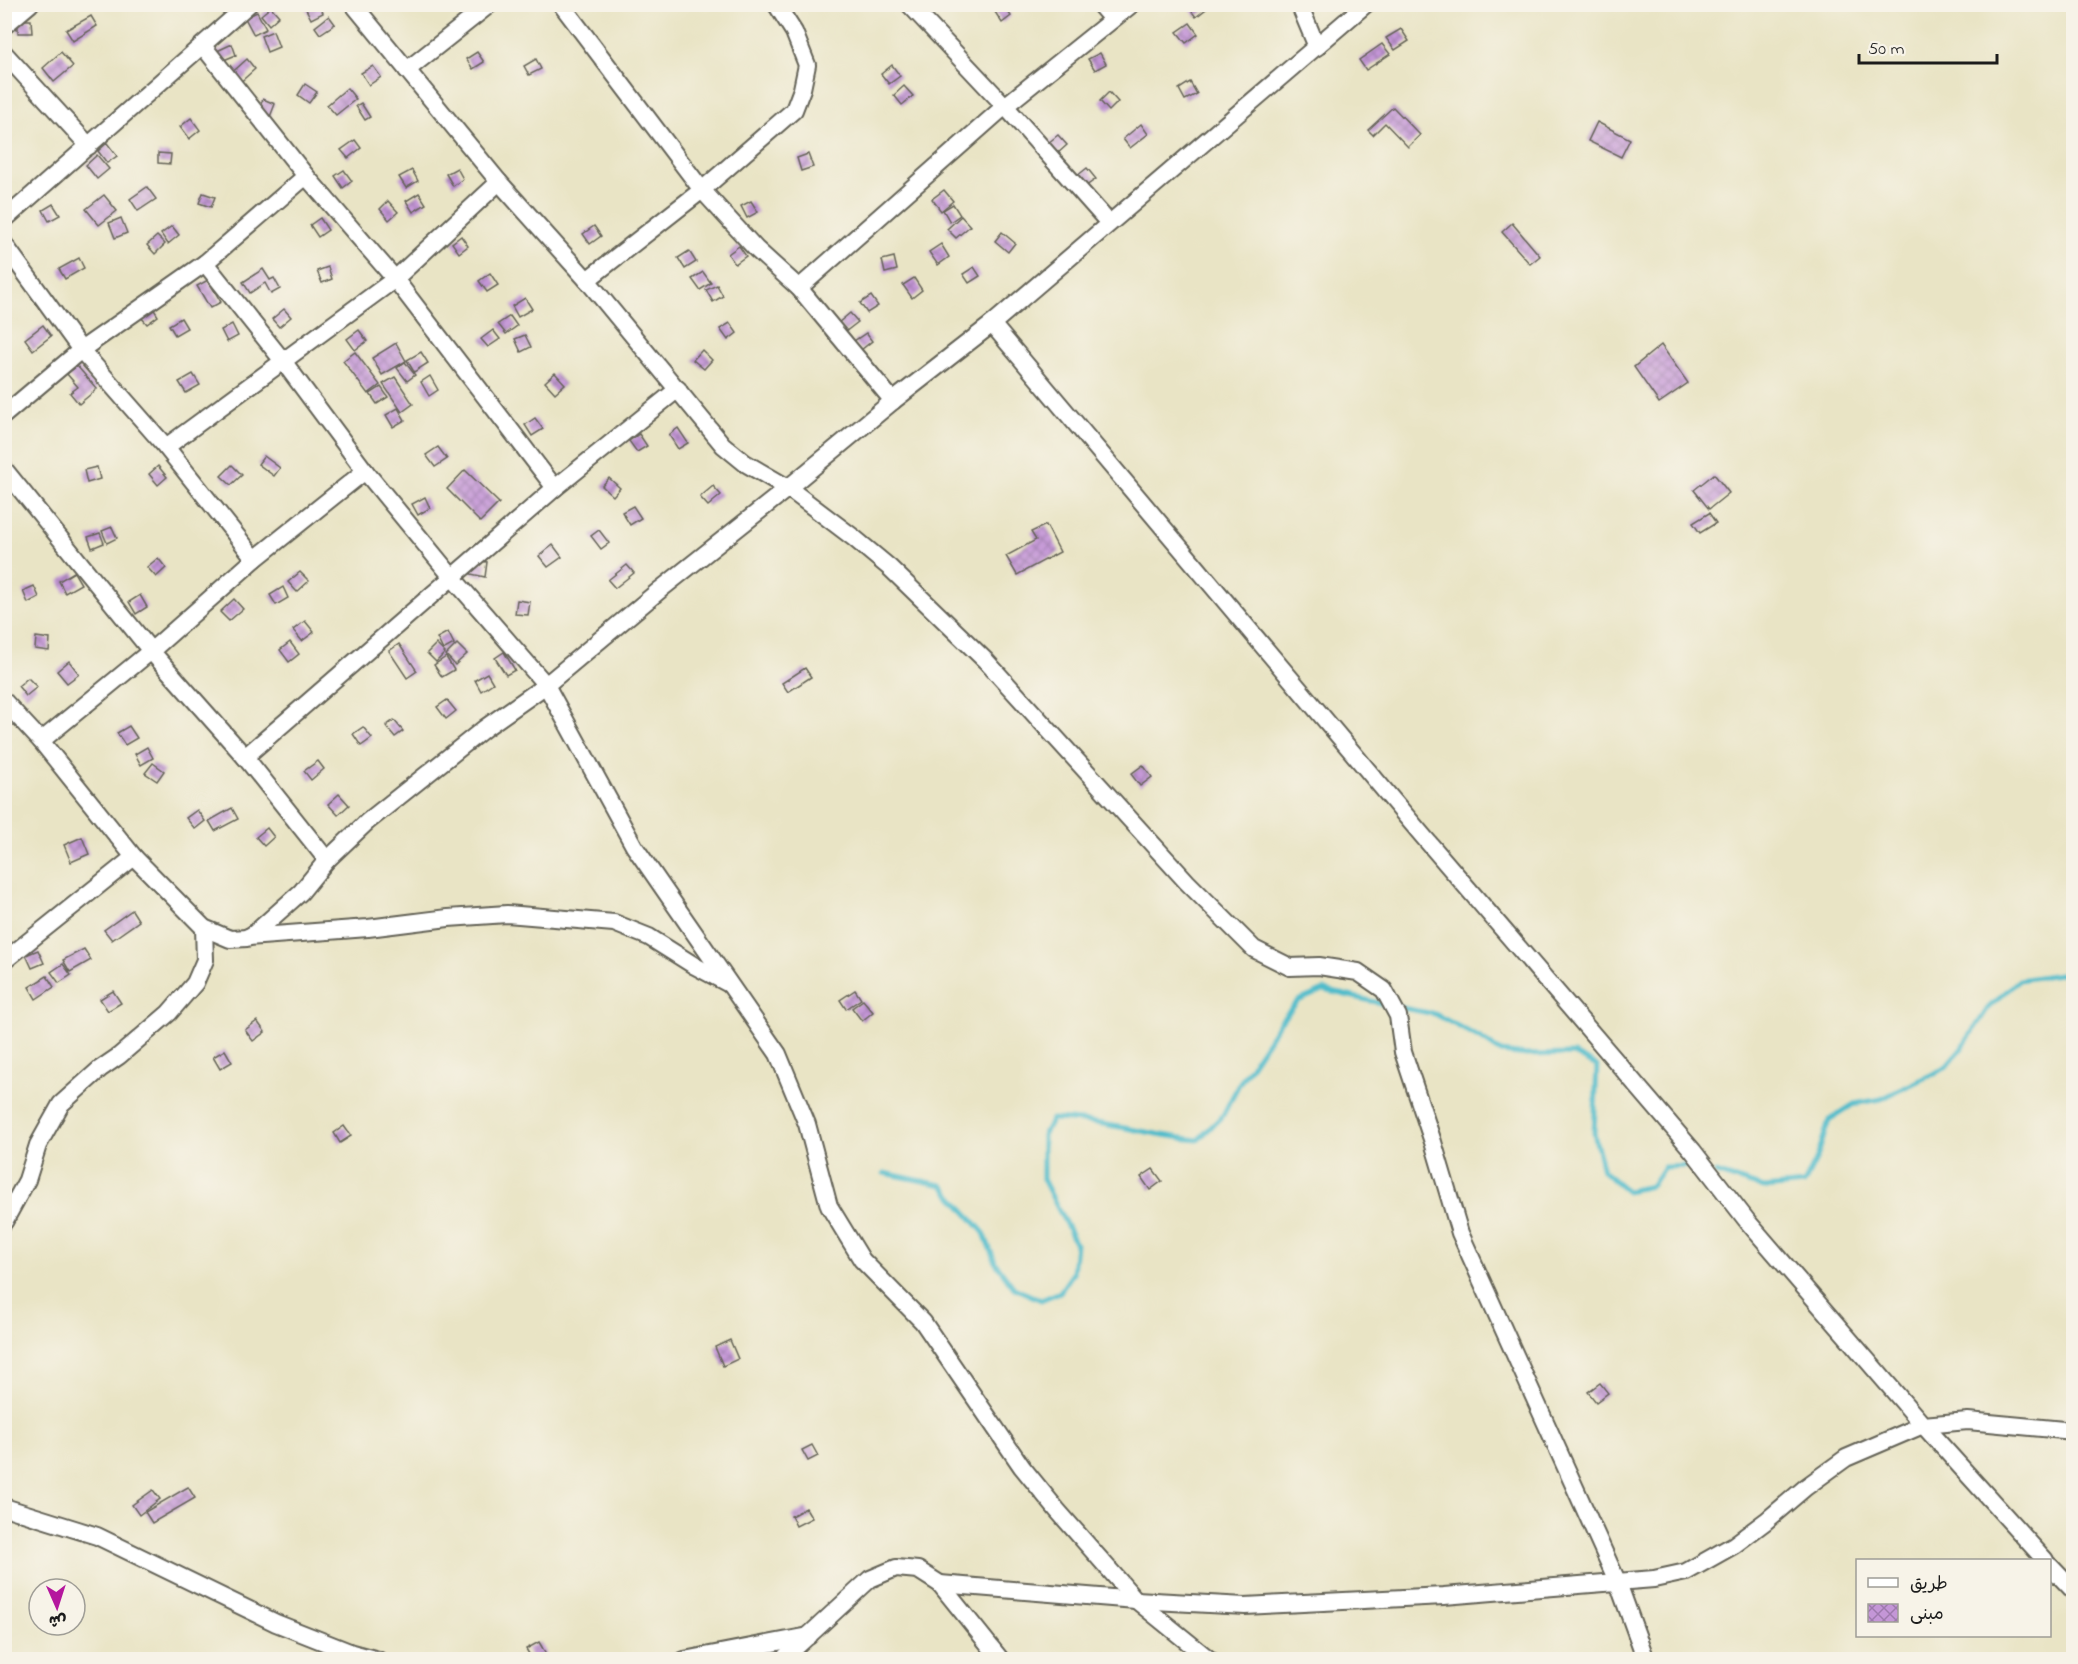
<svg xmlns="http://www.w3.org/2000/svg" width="2078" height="1664" viewBox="0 0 2078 1664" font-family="'Indie Flower','Playpen Sans Arabic',sans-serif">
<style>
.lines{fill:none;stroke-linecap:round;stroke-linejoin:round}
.stream{stroke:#50bccb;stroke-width:5}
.building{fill:url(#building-cross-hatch)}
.minor-casing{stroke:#646257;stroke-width:20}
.minor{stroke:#fff;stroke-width:16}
</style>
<defs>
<pattern id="building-cross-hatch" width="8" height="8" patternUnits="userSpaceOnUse" patternTransform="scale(1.5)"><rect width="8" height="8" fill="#c496d7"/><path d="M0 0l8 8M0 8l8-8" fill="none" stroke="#9e7aae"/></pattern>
</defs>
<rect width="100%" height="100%" fill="#f7f3e8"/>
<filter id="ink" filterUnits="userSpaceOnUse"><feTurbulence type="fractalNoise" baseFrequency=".0167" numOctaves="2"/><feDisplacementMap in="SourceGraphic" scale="12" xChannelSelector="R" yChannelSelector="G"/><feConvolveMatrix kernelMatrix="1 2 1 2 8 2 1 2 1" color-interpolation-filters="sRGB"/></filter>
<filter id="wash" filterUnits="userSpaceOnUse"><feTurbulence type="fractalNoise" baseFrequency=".008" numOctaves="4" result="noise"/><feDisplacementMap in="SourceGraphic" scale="24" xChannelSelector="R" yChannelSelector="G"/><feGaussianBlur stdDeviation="1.35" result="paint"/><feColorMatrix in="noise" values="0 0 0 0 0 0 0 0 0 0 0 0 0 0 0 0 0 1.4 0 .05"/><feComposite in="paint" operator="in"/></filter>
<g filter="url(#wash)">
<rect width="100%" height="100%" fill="#e9e4c5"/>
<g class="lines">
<g class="stream">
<polyline points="1397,1007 1435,1014 1482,1039 1501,1052 1527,1055 1574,1054 1597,1066 1594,1133 1603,1171 1627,1191 1651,1186 1664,1167 1692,1166 1701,1169"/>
<path d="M884,1173L942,1185L984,1233L995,1262L1014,1288L1041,1300L1060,1292L1073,1273L1076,1244L1043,1179V1135L1052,1119C1101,1120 1149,1135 1198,1140L1223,1115L1239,1084L1280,1022L1298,1001L1324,990L1388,1005"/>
<polyline points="1716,1173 1764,1188 1804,1184 1817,1158 1829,1120 1854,1104 1881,1099 1945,1068 1962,1048 1988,1008 2019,980 2059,974 2074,977"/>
</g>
</g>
<g id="blocks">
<g class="building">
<polygon points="307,4 319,4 323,13 311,19 304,5"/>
<polygon points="1186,4 1203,4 1206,9 1196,17"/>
<polygon points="1004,6 1011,16 1002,23 995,12"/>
<polygon points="271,7 279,16 269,25 261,15"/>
<polygon points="257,12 266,29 254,35 245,18"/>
<polygon points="91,16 97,26 73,41 66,30"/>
<polygon points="329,16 335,24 320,34 315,27"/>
<polygon points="18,20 31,20 32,33 18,33"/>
<polygon points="1190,23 1198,34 1186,43 1177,32"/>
<polygon points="1401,29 1409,41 1395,50 1386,38"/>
<polygon points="273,31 279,47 267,52 261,36"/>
<polygon points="232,44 236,55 219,62 215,52"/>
<polygon points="1382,44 1390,54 1366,70 1359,60"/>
<polygon points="61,52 73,66 54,82 43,68"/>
<polygon points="477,52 484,62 473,69 466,59"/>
<polygon points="1100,53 1106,64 1095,70 1088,59"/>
<polygon points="247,59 255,69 235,87 227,77"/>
<polygon points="536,59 541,69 529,75 524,66"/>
<polygon points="892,65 900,76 889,84 881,74"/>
<polygon points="373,66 381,77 369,85 361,73"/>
<polygon points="1190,82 1197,94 1185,100 1179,89"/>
<polygon points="305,84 317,92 309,103 298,95"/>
<polygon points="904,86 913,96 902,105 894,95"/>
<polygon points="347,88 356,99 336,115 327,105"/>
<polygon points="1109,92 1118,102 1109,111 1100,101"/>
<polygon points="263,99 275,104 270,117 258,111"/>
<polygon points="361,103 370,117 365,120 356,106"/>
<polygon points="1393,107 1420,135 1408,147 1385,123 1373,135 1368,130"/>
<polygon points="191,118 200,130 189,139 180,127"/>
<polygon points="1597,122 1630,139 1621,157 1588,141"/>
<polygon points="1141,124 1148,134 1130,148 1123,139"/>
<polygon points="1058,135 1067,145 1057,154 1048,143"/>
<polygon points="355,140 361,148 348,158 341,150"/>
<polygon points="107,143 117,156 107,163 98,151"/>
<polygon points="158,153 171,154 170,164 158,163"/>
<polygon points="808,154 813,167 801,171 797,158"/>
<polygon points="97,155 109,169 97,179 86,165"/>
<polygon points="457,168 463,179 453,186 446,174"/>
<polygon points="1087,168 1096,179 1086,186 1077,176"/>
<polygon points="344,170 352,181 343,188 335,176"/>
<polygon points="412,170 418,181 406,188 399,177"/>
<polygon points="147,187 156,199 138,211 130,199"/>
<polygon points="944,190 953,201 941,211 932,199"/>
<polygon points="203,193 215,197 211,207 199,203"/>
<polygon points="419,193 426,204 413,212 406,201"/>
<polygon points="104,195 117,211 99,225 86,209"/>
<polygon points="388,201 398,212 389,220 380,209"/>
<polygon points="751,201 758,212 747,218 741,206"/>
<polygon points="53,204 60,215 49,221 43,210"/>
<polygon points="953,204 960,215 950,222 943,210"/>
<polygon points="961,216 970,226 956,238 947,229"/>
<polygon points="121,218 127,233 115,238 109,223"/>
<polygon points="320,218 328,230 318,237 310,225"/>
<polygon points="1512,223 1540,256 1530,264 1502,232"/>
<polygon points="172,226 179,235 168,244 161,234"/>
<polygon points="594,226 601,236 590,244 583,234"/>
<polygon points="1002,232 1015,243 1008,252 995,241"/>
<polygon points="157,236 165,244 155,254 147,245"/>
<polygon points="461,236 468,246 459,253 452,243"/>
<polygon points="941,244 949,257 938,265 929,252"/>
<polygon points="739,246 746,256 735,264 728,254"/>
<polygon points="689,251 696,262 685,269 678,258"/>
<polygon points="894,257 897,270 885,273 882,260"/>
<polygon points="79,258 84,268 65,279 59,269"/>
<polygon points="328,267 332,279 322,283 317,271"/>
<polygon points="974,267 980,276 969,283 963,274"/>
<polygon points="263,269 270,280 274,278 280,289 271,294 265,283 250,293 243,282"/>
<polygon points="703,272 711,283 700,290 692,279"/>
<polygon points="490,273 498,285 487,292 479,281"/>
<polygon points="914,278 922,290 912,298 903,285"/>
<polygon points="208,280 221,302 210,308 197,286"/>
<polygon points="717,285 723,296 713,302 706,290"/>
<polygon points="871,296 878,306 867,313 860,303"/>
<polygon points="525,298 532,309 518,317 512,306"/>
<polygon points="153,308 158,316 147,324 141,317"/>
<polygon points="284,309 291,317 279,327 272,319"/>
<polygon points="850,313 858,322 845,332 838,323"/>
<polygon points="510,316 517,326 506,334 498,324"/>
<polygon points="181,318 187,328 175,335 169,325"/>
<polygon points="730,323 737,333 728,340 720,329"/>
<polygon points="232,324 238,336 227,342 221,330"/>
<polygon points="43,325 51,336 33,350 25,339"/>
<polygon points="359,330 367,341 355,350 347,339"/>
<polygon points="493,330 500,339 488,347 481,339"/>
<polygon points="866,333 872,341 861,350 854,341"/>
<polygon points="525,335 531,347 521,352 515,339"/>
<polygon points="396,343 406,361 382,375 372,358"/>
<polygon points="1661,345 1688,383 1659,403 1634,367"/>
<polygon points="702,350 712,360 704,369 693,360"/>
<polygon points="355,352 380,385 368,394 343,361"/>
<polygon points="421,352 428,363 414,372 407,360"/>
<polygon points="405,362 415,375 407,381 397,368"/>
<polygon points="77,366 97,389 79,404 70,393 78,387 67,374"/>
<polygon points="555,373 565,384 555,393 545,382"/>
<polygon points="193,374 200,385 186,393 179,382"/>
<polygon points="430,376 438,390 429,396 421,382"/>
<polygon points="395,377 413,404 402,412 383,384"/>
<polygon points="381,387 388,397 377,404 370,394"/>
<polygon points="398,408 405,420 393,427 386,415"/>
<polygon points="535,418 543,429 532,436 525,425"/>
<polygon points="678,428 688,443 678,449 669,435"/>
<polygon points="639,434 647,446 637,452 629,441"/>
<polygon points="438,447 447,459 435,467 426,455"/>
<polygon points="264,456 280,468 274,476 258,464"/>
<polygon points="232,465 242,475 231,485 221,476"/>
<polygon points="158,466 167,477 158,485 149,474"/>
<polygon points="97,467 100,479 87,483 84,470"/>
<polygon points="465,470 499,503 480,522 447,489"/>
<polygon points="1714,474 1729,493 1709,509 1694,490"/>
<polygon points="609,478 620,488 613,496 602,486"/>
<polygon points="713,486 721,495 708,506 700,497"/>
<polygon points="425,497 430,508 418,515 412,504"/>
<polygon points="633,506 641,518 630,525 622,512"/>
<polygon points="1709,513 1716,523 1700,533 1693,523"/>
<polygon points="1046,525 1060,552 1017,575 1006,556 1036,540 1031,532"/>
<polygon points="112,527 117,538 107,543 102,531"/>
<polygon points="599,530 609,543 601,549 591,536"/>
<polygon points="100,533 104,543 92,548 88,537"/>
<polygon points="553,545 562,557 548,567 539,556"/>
<polygon points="158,558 166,568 156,577 147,567"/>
<polygon points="473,560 487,562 485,577 471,574"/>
<polygon points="627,565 634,573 615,588 608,580"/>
<polygon points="74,572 81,584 65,593 59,581"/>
<polygon points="300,572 309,581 297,592 288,582"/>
<polygon points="34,586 39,597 28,603 23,591"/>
<polygon points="283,587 288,598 276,605 270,595"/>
<polygon points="140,595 147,607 136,614 129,602"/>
<polygon points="234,599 243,609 229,621 220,612"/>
<polygon points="517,600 530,602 528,615 515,614"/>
<polygon points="305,621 314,632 302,641 293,630"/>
<polygon points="448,632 454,644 443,650 437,638"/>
<polygon points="36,637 50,639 49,651 35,649"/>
<polygon points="290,642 299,654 289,662 280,650"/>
<polygon points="399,644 417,671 407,678 389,651"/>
<polygon points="436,644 445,653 436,662 427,653"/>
<polygon points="457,644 467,654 455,665 446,655"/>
<polygon points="504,652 515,670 506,675 495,658"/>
<polygon points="446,657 454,670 442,677 434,665"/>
<polygon points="69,661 79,674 67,683 57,671"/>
<polygon points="805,668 811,677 788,692 782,683"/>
<polygon points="487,673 493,683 481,691 475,680"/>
<polygon points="28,678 37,687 26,696 18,686"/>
<polygon points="447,700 456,711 446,719 437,707"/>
<polygon points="394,720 403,731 395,737 386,726"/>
<polygon points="129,726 137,738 125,745 117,733"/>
<polygon points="363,727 372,738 361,746 353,734"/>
<polygon points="147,747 153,758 141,765 135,754"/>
<polygon points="318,761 324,769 311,780 304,771"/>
<polygon points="153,763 164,771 157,781 145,773"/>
<polygon points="1143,765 1152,777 1140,786 1131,774"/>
<polygon points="339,794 349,805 338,815 328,804"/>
<polygon points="232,808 238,819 215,831 209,821"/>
<polygon points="197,810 205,821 195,829 186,818"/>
<polygon points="267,828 274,837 264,846 256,837"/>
<polygon points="82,837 89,854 71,862 64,845"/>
<polygon points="132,910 139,921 112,940 104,930"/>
<polygon points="84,949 91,960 70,972 63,960"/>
<polygon points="38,950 44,963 32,968 26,955"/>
<polygon points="63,964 71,975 59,983 51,972"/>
<polygon points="47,976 54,987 36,999 29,987"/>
<polygon points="855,990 861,999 846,1009 840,1000"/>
<polygon points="113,991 121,1003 108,1011 100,999"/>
<polygon points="863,1000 873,1012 862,1021 852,1008"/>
<polygon points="257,1021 265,1032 253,1041 245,1030"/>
<polygon points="225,1050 232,1062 220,1069 213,1057"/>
<polygon points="344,1126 351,1136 340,1143 334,1133"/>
<polygon points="1153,1169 1162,1181 1150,1190 1141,1177"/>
<polygon points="730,1340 738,1359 723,1366 715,1347"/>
<polygon points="1600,1383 1608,1393 1596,1402 1588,1392"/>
<polygon points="812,1445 818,1456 808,1461 802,1450"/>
<polygon points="188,1487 195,1498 152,1523 145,1512"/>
<polygon points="153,1490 160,1499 139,1515 132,1505"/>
<polygon points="806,1508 812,1518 796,1526 791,1516"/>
<polygon points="539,1642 546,1654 537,1659 532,1659 526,1649"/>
</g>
</g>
</g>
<g filter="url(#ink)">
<use href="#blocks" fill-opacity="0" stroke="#646257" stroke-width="1.5"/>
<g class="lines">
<g class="minor-casing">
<g id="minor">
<polyline points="353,4 499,182 587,280 723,445 745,463 788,488 893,401 992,324 1366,4"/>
<polyline points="561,4 702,190 756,249 799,288 893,401"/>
<polyline points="909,4 1005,106 1109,223"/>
<polyline points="1099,4 1112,19"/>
<polyline points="1299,4 1317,47"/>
<polyline points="4,26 30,4"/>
<polyline points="203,46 306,176 395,279 555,488"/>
<polyline points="4,53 89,146"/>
<polyline points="407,70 490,4"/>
<polyline points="4,220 249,4"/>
<polyline points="4,244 81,350 166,447 255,559"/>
<polyline points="205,263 283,361 365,471 452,577 546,685 634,846 778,1054 807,1124 829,1206 862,1260 923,1322 1022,1467 1057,1510 1136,1600 1210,1660"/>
<polyline points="587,280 702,190 794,110 802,89 807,65 794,32 776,4"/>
<polyline points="799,288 1005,106 1132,4"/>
<polyline points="992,324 1422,835 1693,1151 1748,1222 1923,1425 2045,1560"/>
<polyline points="4,415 81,350 205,263 306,176"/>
<polyline points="166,447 395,279 499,182"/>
<polyline points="4,469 151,651 245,757 327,860"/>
<polyline points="4,701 41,741 134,857 204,928 230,939 247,938 255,933 301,892 327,860 367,822 485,728 546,685 661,589 788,488 854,538 890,568 986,661 1187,882 1254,949 1290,967 1319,966 1358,972 1384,990 1398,1016 1403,1052 1433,1142 1460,1233 1618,1583 1646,1660"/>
<polyline points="41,741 151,651 255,559 365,471"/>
<polyline points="245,757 555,488 678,389"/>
<polyline points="248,937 368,928 448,918 507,914 614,923 649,937 695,966 727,983"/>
<polyline points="4,961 134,857"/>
<polyline points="4,1222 27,1180 38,1145 61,1104 100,1069 119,1056 169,1013 195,983 205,960 204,928"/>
<polyline points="4,1507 97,1536 276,1623 352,1653 378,1660"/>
<polyline points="2050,1566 2074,1591"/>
<polyline points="940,1584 1136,1600 1245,1606 1444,1596 1654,1579 1686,1572 1734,1545 1766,1521 1806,1487 1846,1458 1923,1425 1968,1421 2074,1431"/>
<polyline points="684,1660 809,1636"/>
<polyline points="782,1660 870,1579 896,1568 918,1570 940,1584 1001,1660"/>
</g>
</g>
<use href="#minor" class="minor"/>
</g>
</g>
<rect width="2078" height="1664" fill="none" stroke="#f7f3e8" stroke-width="24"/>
<rect x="1856" y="1559" width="195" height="78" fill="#f7f3e8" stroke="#9f9d96" stroke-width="1.5"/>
<rect x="1868" y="1578" width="30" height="9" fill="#ffffff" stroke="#9f9d96" stroke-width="1.5"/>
<text x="1910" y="1589" font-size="18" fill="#1c1c1c">طريق</text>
<rect x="1868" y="1604" width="30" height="18" fill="url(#building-cross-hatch)" stroke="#9f9d96" stroke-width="1.5"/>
<text x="1910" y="1619" font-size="18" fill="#1c1c1c">مبنى</text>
<g transform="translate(57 1607) rotate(177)"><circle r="28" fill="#f7f3e8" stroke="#9f9d96" stroke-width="1.5"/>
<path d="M0-4.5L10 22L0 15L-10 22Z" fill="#b5179e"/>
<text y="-9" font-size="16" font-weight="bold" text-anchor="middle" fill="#1c1c1c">ش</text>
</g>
<path d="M1859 54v9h138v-9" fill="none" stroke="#1c1c1c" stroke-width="3"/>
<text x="1868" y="54" font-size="18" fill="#1c1c1c" stroke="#f7f3e8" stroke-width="4.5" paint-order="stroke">50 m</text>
</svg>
